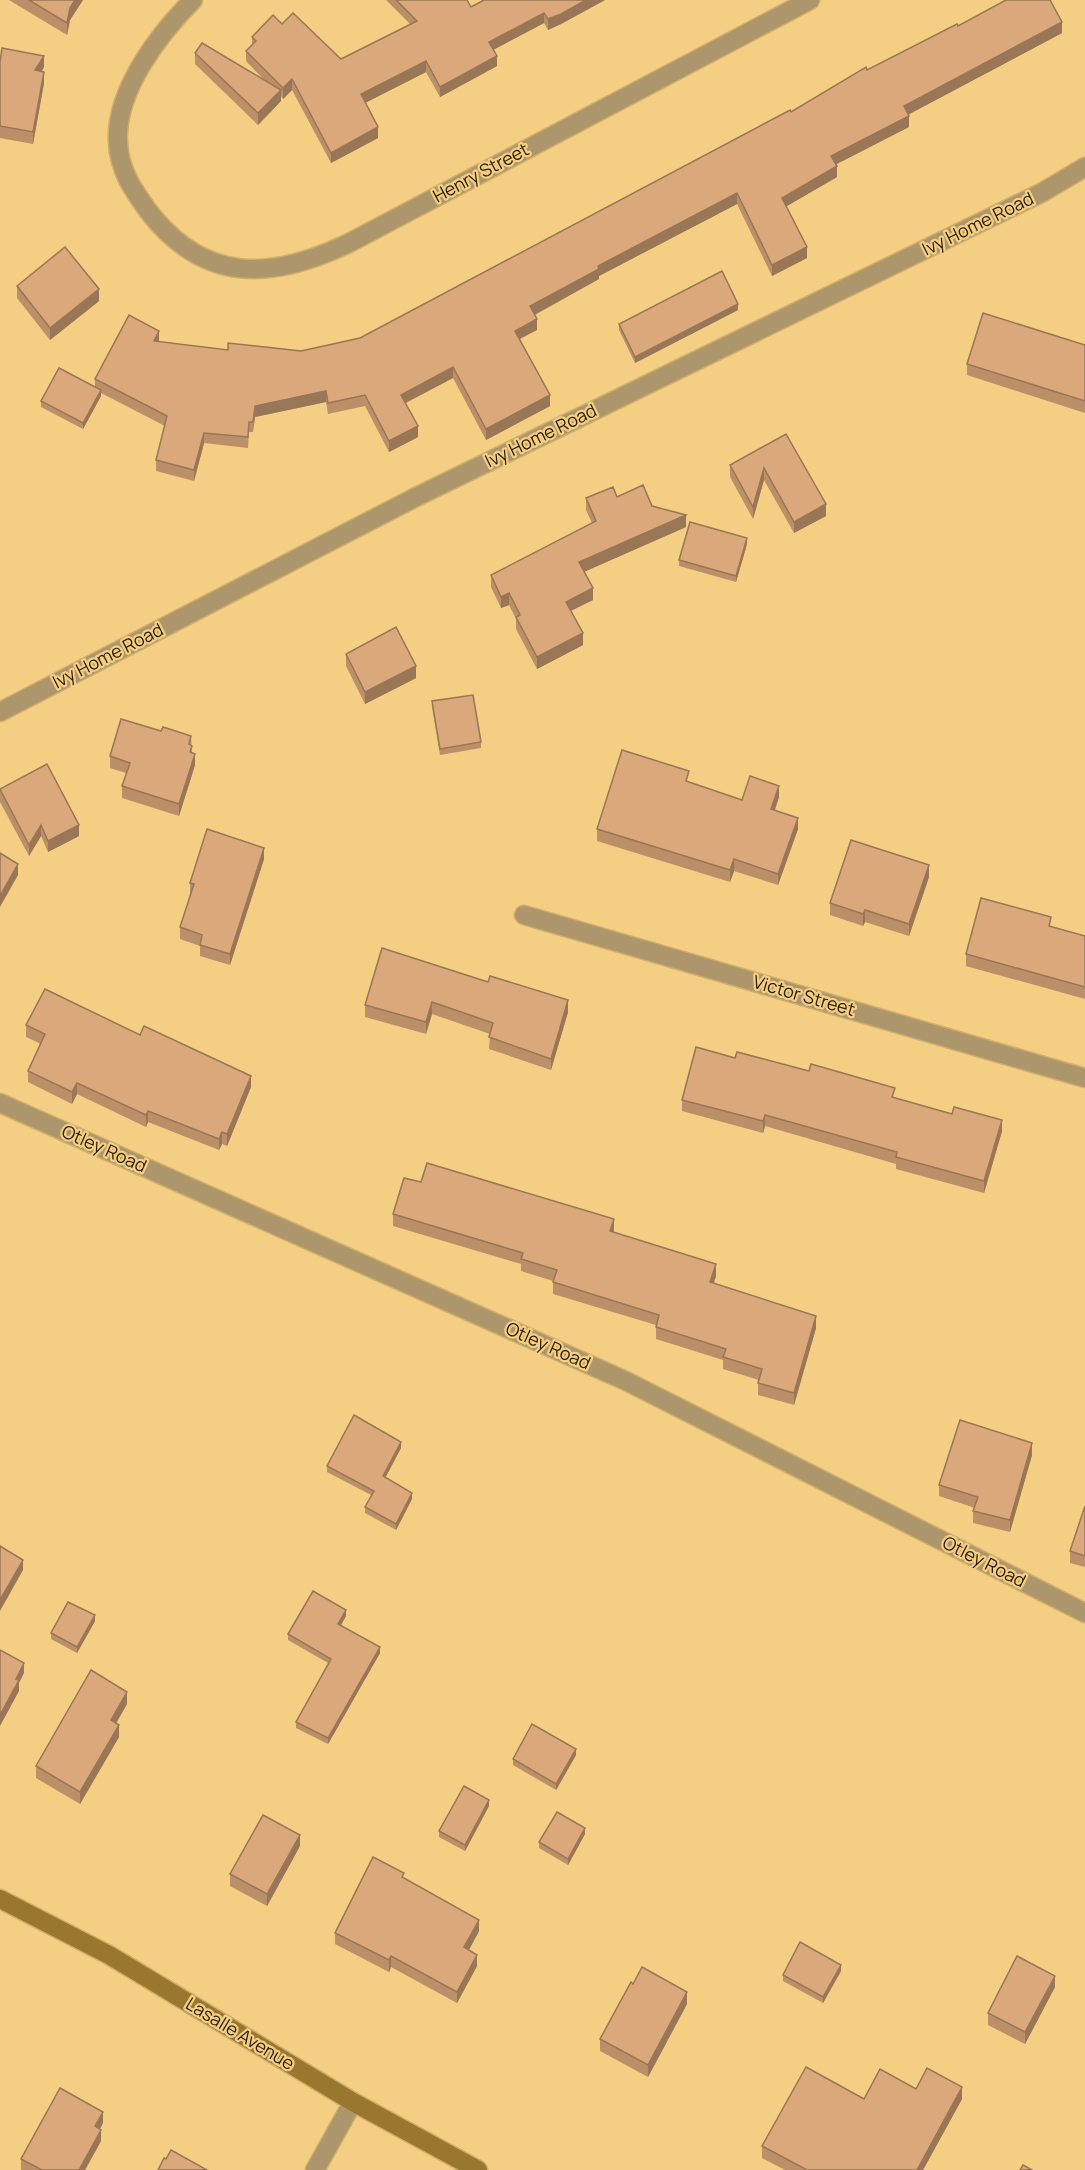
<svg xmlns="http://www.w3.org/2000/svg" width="1085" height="2170" viewBox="0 0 1085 2170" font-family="Manrope,sans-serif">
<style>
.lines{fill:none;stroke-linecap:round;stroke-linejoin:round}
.minor-casing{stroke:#d0ae6b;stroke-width:21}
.secondary-casing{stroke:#d0ae6b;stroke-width:21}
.minor{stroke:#ad966b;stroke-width:18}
.secondary{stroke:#9a772f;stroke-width:18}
.wall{fill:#bb9069}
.shaded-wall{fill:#997655}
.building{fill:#daa87a;stroke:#997655;stroke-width:1.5}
.labels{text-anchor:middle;stroke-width:4.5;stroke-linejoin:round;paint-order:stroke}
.street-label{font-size:18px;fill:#2d1e00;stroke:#f4ce83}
</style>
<rect width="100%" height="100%" fill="#f4ce83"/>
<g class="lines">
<g class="minor-casing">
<g id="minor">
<path d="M193,0C159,34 115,91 118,142C119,170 133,190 149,212C205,284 272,280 349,243L810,0"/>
<polyline points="0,712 416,497 1043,192 1085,167"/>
<polyline points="524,915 1085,1078"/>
<polyline points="0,1103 626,1381 1085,1613"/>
<polyline points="315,2170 353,2102"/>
</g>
</g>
<g class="secondary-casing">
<polyline id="secondary" points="0,1899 109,1955 353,2102 478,2170"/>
</g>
<use href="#minor" class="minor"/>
<use href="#secondary" class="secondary"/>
</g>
<g class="wall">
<polygon points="9,0 83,0 70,20 67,35"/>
<polygon points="386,0 467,0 471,7 605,0 561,24 548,30 544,23 493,50 497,66 440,97 426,72 365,103 378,138 331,163 292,90 283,99 281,96 281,101 258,125 195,64 195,53 265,81 246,61 246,51 252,45 252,37 282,24 341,59 410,24"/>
<polygon points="958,26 1062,33 908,114 909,127 836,164 837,177 786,206 807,258 772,276 737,204 599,276 599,279 535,315 537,330 520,339 550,406 486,440 453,378 406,403 418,437 389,452 365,406 328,414 326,402 255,417 253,432 249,432 248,448 204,443 194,481 156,471 156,460 165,426 101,393 101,396 83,429 41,407 41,401 95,387 95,379 159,342 228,350 301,351 360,338 791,112 867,70"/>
<polygon points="0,62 44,67 42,71 44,83 33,144 0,138"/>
<polygon points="17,286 99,301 50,340 17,298"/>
<polygon points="738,310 635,363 619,330 619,324"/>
<polygon points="1085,345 1085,413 967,375 967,364"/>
<polygon points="786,434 826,516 794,533 764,480 753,519 730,477 730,465"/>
<polygon points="617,497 652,506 686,527 584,572 593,600 571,611 583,645 537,669 516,629 516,619 509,605 501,608 491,587 491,575 592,523 586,510 586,498"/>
<polygon points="747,544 736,582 679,566 679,560"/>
<polygon points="346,654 416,678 365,704 346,666"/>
<polygon points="432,701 481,742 481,748 440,755 432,707"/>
<polygon points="161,731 191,736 192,753 195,765 179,816 122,798 122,786 126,773 110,768 110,756"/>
<polygon points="689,782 742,800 779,797 775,810 798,829 778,885 734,871 730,882 597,841 597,829"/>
<polygon points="0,789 79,836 48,852 41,836 29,856 0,802"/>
<polygon points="264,859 230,965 200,956 200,946 180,939 180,927 190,895 190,883"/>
<polygon points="929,877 909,936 865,922 863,926 830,915 830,903"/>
<polygon points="1051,927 1085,936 1085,999 966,966 966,954"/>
<polygon points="382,948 568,1012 551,1070 489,1049 490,1034 432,1014 426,1034 365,1017 365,1005"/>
<polygon points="26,1025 140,1035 251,1087 227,1146 222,1144 219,1150 148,1122 146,1127 77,1094 72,1104 28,1082 28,1071 41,1044 26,1037"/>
<polygon points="735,1058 895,1098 1002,1131 984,1193 896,1169 896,1164 765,1126 763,1133 682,1111 682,1100"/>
<polygon points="393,1214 614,1231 613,1232 716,1276 714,1283 816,1328 794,1405 758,1395 758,1383 759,1380 723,1369 723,1360 656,1339 656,1325 553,1294 553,1281 521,1271 521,1264 393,1226"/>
<polygon points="401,1448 385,1478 412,1499 396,1530 365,1513 365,1507 371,1495 327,1472 327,1466"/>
<polygon points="1032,1455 1010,1532 973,1523 973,1511 975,1508 939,1496 939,1485"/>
<polygon points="1085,1506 1085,1567 1070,1563 1070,1551"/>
<polygon points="346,1616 341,1625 380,1653 328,1744 296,1728 296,1722 328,1663 288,1640 288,1634"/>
<polygon points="95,1621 77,1653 51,1639 51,1633"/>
<polygon points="127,1704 116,1723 119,1737 80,1804 36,1778 36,1766"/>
<polygon points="576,1755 556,1790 513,1765 513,1759"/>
<polygon points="489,1806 465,1851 439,1837 439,1831"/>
<polygon points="585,1834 568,1865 539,1848 539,1842"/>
<polygon points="300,1846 267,1906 230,1886 230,1874"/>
<polygon points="404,1879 479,1931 469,1950 477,1966 457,2003 391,1967 389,1972 335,1944 335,1933"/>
<polygon points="841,1971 823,2003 783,1981 783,1975"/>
<polygon points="1055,1987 1025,2044 988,2025 988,2013"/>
<polygon points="687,2004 648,2077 600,2051 600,2039"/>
<polygon points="916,2089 962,2099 923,2170 785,2170 762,2158 762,2146 864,2099"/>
<polygon points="103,2123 100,2129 101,2141 85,2170 21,2170 21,2159"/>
</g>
<g class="shaded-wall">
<polygon points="75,0 83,0 70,20 67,35 67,23 70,8"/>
<polygon points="586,0 605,0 561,24 548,30 548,19"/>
<polygon points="544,13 544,23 489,52 489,42"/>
<polygon points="1062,22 1062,33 904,117 904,106"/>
<polygon points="44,56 44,67 35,82 35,70"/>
<polygon points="497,56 497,66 440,97 440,87"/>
<polygon points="426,61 426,72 361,105 361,94"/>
<polygon points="44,72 44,83 33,144 33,132"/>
<polygon points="292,79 292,90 283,99 283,88"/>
<polygon points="281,90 281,101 258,125 258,113"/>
<polygon points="909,116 909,127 831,167 831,156"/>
<polygon points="378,127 378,138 331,163 331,153"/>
<polygon points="837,166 837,177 782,209 782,198"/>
<polygon points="737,193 737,204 599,276 599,279 530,317 530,306 598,266"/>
<polygon points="807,247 807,258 772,276 772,265"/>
<polygon points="99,289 99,301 50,340 50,328"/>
<polygon points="738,304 738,310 635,363 635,357"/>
<polygon points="537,319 537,330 515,341 515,331"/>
<polygon points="159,331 159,342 154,341"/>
<polygon points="453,367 453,378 401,405 401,395"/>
<polygon points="101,390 101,396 83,429 83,423"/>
<polygon points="326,391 326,402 255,417 253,432 255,406"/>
<polygon points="550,395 550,406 486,440 486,429"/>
<polygon points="418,426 418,437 389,452 389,441"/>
<polygon points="204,433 204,443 194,481 194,470"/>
<polygon points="764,468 764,480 753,519 753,507"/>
<polygon points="826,504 826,516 794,533 794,522"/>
<polygon points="686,515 686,527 579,574 579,562"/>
<polygon points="747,538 747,544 736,582 736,576"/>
<polygon points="593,588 593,600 566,613 566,602"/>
<polygon points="509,593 509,605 501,608 501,597"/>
<polygon points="583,633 583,645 537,669 537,657"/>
<polygon points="416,666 416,678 365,704 365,692"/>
<polygon points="195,754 195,765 179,816 179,804"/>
<polygon points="779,786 779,797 771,821 771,809"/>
<polygon points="798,818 798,829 778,885 778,874"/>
<polygon points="41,825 41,836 29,856 29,845"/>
<polygon points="79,825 79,836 48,852 48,841"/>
<polygon points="264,848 264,859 230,965 230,954"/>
<polygon points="734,859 734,871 730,882 730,870"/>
<polygon points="18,864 18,875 0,907 0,896"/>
<polygon points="929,865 929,877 909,936 909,924"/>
<polygon points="865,910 865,922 863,926 863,914"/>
<polygon points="568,1000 568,1012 551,1070 551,1059"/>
<polygon points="432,1002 432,1014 426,1034 426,1022"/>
<polygon points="251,1076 251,1087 227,1146 227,1134"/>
<polygon points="77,1083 77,1094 72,1104 72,1092"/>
<polygon points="148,1111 148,1122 146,1127 146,1115"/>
<polygon points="765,1115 765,1126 763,1133 763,1121"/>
<polygon points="1002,1120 1002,1131 984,1193 984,1181"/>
<polygon points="222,1132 222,1144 219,1150 219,1139"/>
<polygon points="614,1219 614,1231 610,1243 610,1231"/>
<polygon points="716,1264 716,1276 710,1293 710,1282"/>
<polygon points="816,1316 816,1328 794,1405 794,1393"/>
<polygon points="401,1442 401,1448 383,1482 383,1476"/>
<polygon points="1032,1443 1032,1455 1010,1532 1010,1520"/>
<polygon points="412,1493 412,1499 396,1530 396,1524"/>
<polygon points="23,1560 23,1570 0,1611 0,1600"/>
<polygon points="346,1610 346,1616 338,1630 338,1624"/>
<polygon points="95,1615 95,1621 77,1653 77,1647"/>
<polygon points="380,1647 380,1653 328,1744 328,1738"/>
<polygon points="24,1663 24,1673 19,1683 19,1691 0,1726 0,1715 16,1679"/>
<polygon points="127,1692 127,1704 111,1732 111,1720"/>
<polygon points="119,1725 119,1737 80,1804 80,1792"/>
<polygon points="576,1749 576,1755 556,1790 556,1784"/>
<polygon points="489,1800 489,1806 465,1851 465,1845"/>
<polygon points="585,1828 585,1834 568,1865 568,1859"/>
<polygon points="300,1835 300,1846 267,1906 267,1894"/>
<polygon points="479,1920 479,1931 464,1959 464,1947"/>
<polygon points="477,1955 477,1966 457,2003 457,1992"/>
<polygon points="391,1956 391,1967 389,1972 389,1960"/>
<polygon points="841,1965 841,1971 823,2003 823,1997"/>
<polygon points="1055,1976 1055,1987 1025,2044 1025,2032"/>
<polygon points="687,1992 687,2004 648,2077 648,2065"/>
<polygon points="962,2087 962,2099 923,2170 917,2170"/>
<polygon points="103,2112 103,2123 95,2138 95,2126"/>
<polygon points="101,2130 101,2141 85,2170 79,2170"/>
</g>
<g class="building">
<polygon points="29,0 75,0 70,8 67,23"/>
<polygon points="396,0 467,0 471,7 484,0 586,0 561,14 548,19 544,13 489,42 497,56 440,87 426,61 361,94 378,127 331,153 292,79 283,88 246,51 256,41 252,37 273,15 282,24 293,13 341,59 417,21"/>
<polygon points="1006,0 1050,0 1062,22 904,106 909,116 831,156 837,166 782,198 807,247 772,265 737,193 598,266 599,269 530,306 537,319 515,331 550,395 486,429 453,367 401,395 418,426 389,441 365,395 328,403 326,391 255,406 253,422 249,422 248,437 204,433 194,470 156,460 167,416 95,379 129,315 159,331 154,341 228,350 228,343 301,351 360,338 790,110 791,112 866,67 867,70 957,24 958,26"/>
<polygon points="202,43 281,90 258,113 195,53"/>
<polygon points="2,48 44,56 35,70 44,72 33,132 0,126 0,62"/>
<polygon points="65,247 99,289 50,328 17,286"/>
<polygon points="722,271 738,304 635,357 619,324"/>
<polygon points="983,313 1085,345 1085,401 967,364"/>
<polygon points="59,368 101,390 83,423 41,401"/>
<polygon points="786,434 826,504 794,522 764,468 753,507 730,465"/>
<polygon points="643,485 652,506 686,515 579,562 593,588 566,602 583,633 537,657 516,617 520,615 509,593 501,597 491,575 596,521 586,498 613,487 617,497"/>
<polygon points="690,522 747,538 736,576 679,560"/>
<polygon points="396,627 416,666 365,692 346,654"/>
<polygon points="473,695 481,742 440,749 432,701"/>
<polygon points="121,719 161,731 163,727 191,736 189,744 192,746 190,752 195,754 179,804 122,786 130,763 110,756"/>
<polygon points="622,750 689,771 686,781 742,800 750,776 779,786 771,809 798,818 778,874 734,859 730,870 597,829"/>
<polygon points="47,764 79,825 48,841 41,825 29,845 0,789"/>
<polygon points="207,829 264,848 230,954 200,945 202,935 180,927 194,884 190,883"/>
<polygon points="851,840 929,865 909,924 865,910 863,914 830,903"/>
<polygon points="0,853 18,864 0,896"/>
<polygon points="981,898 1051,917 1049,926 1085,936 1085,987 966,954"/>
<polygon points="382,948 488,982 490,976 568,1000 551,1059 489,1037 493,1023 432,1002 426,1022 365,1005"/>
<polygon points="45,989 140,1035 144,1026 251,1076 227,1134 222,1132 219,1139 148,1111 146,1115 77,1083 72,1092 28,1071 45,1034 26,1025"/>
<polygon points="696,1047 735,1058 737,1052 809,1071 811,1064 895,1088 892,1097 952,1114 954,1107 1002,1120 984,1181 896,1157 897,1152 765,1115 763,1121 682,1100"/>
<polygon points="427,1163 614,1219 610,1231 716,1264 710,1282 816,1316 794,1393 758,1383 762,1369 723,1357 726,1349 656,1327 659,1315 553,1282 557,1270 521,1259 523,1253 393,1214 404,1178 421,1182"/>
<polygon points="354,1415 401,1442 383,1476 412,1493 396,1524 365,1507 374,1491 327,1466"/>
<polygon points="960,1420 1032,1443 1010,1520 973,1511 978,1497 939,1485"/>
<polygon points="1085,1506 1085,1556 1070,1551"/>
<polygon points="0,1546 23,1560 0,1600"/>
<polygon points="313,1591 346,1610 338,1624 380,1647 328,1738 296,1722 331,1659 288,1634"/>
<polygon points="68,1602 95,1615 77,1647 51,1633"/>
<polygon points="0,1650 24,1663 16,1679 19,1680 0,1715"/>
<polygon points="91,1670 127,1692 111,1720 119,1725 80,1792 36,1766"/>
<polygon points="532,1724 576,1749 556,1784 513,1759"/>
<polygon points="464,1786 489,1800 465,1845 439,1831"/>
<polygon points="557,1812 585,1828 568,1859 539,1842"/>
<polygon points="263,1815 300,1835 267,1894 230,1874"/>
<polygon points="373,1857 404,1873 402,1877 479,1920 464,1947 477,1955 457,1992 391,1956 389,1960 335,1933"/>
<polygon points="800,1942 841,1965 823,1997 783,1975"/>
<polygon points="1017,1956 1055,1976 1025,2032 988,2013"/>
<polygon points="642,1967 687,1992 648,2065 600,2039 631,1982 633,1984"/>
<polygon points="806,2067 864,2099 880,2069 916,2089 927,2068 962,2087 917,2170 807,2170 762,2146"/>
<polygon points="60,2088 103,2112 95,2126 101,2130 79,2170 42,2170 21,2159"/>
<polygon points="171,2150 207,2170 158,2170 164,2158 166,2159"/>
<polygon points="1023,2165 1032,2170 1020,2170"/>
</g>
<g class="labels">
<g class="street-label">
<text transform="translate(481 173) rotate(-28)" y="6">Henry Street</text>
<text transform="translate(978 224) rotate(-26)" y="6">Ivy Home Road</text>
<text transform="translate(541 436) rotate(-26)" y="6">Ivy Home Road</text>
<text transform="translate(108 656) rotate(-27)" y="6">Ivy Home Road</text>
<text transform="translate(804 996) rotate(16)" y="6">Victor Street</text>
<text transform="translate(104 1149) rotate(24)" y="6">Otley Road</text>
<text transform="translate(548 1346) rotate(24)" y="6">Otley Road</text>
<text transform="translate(984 1562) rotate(27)" y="6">Otley Road</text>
<text transform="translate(240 2034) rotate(31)" y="6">Lasalle Avenue</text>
</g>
</g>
</svg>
